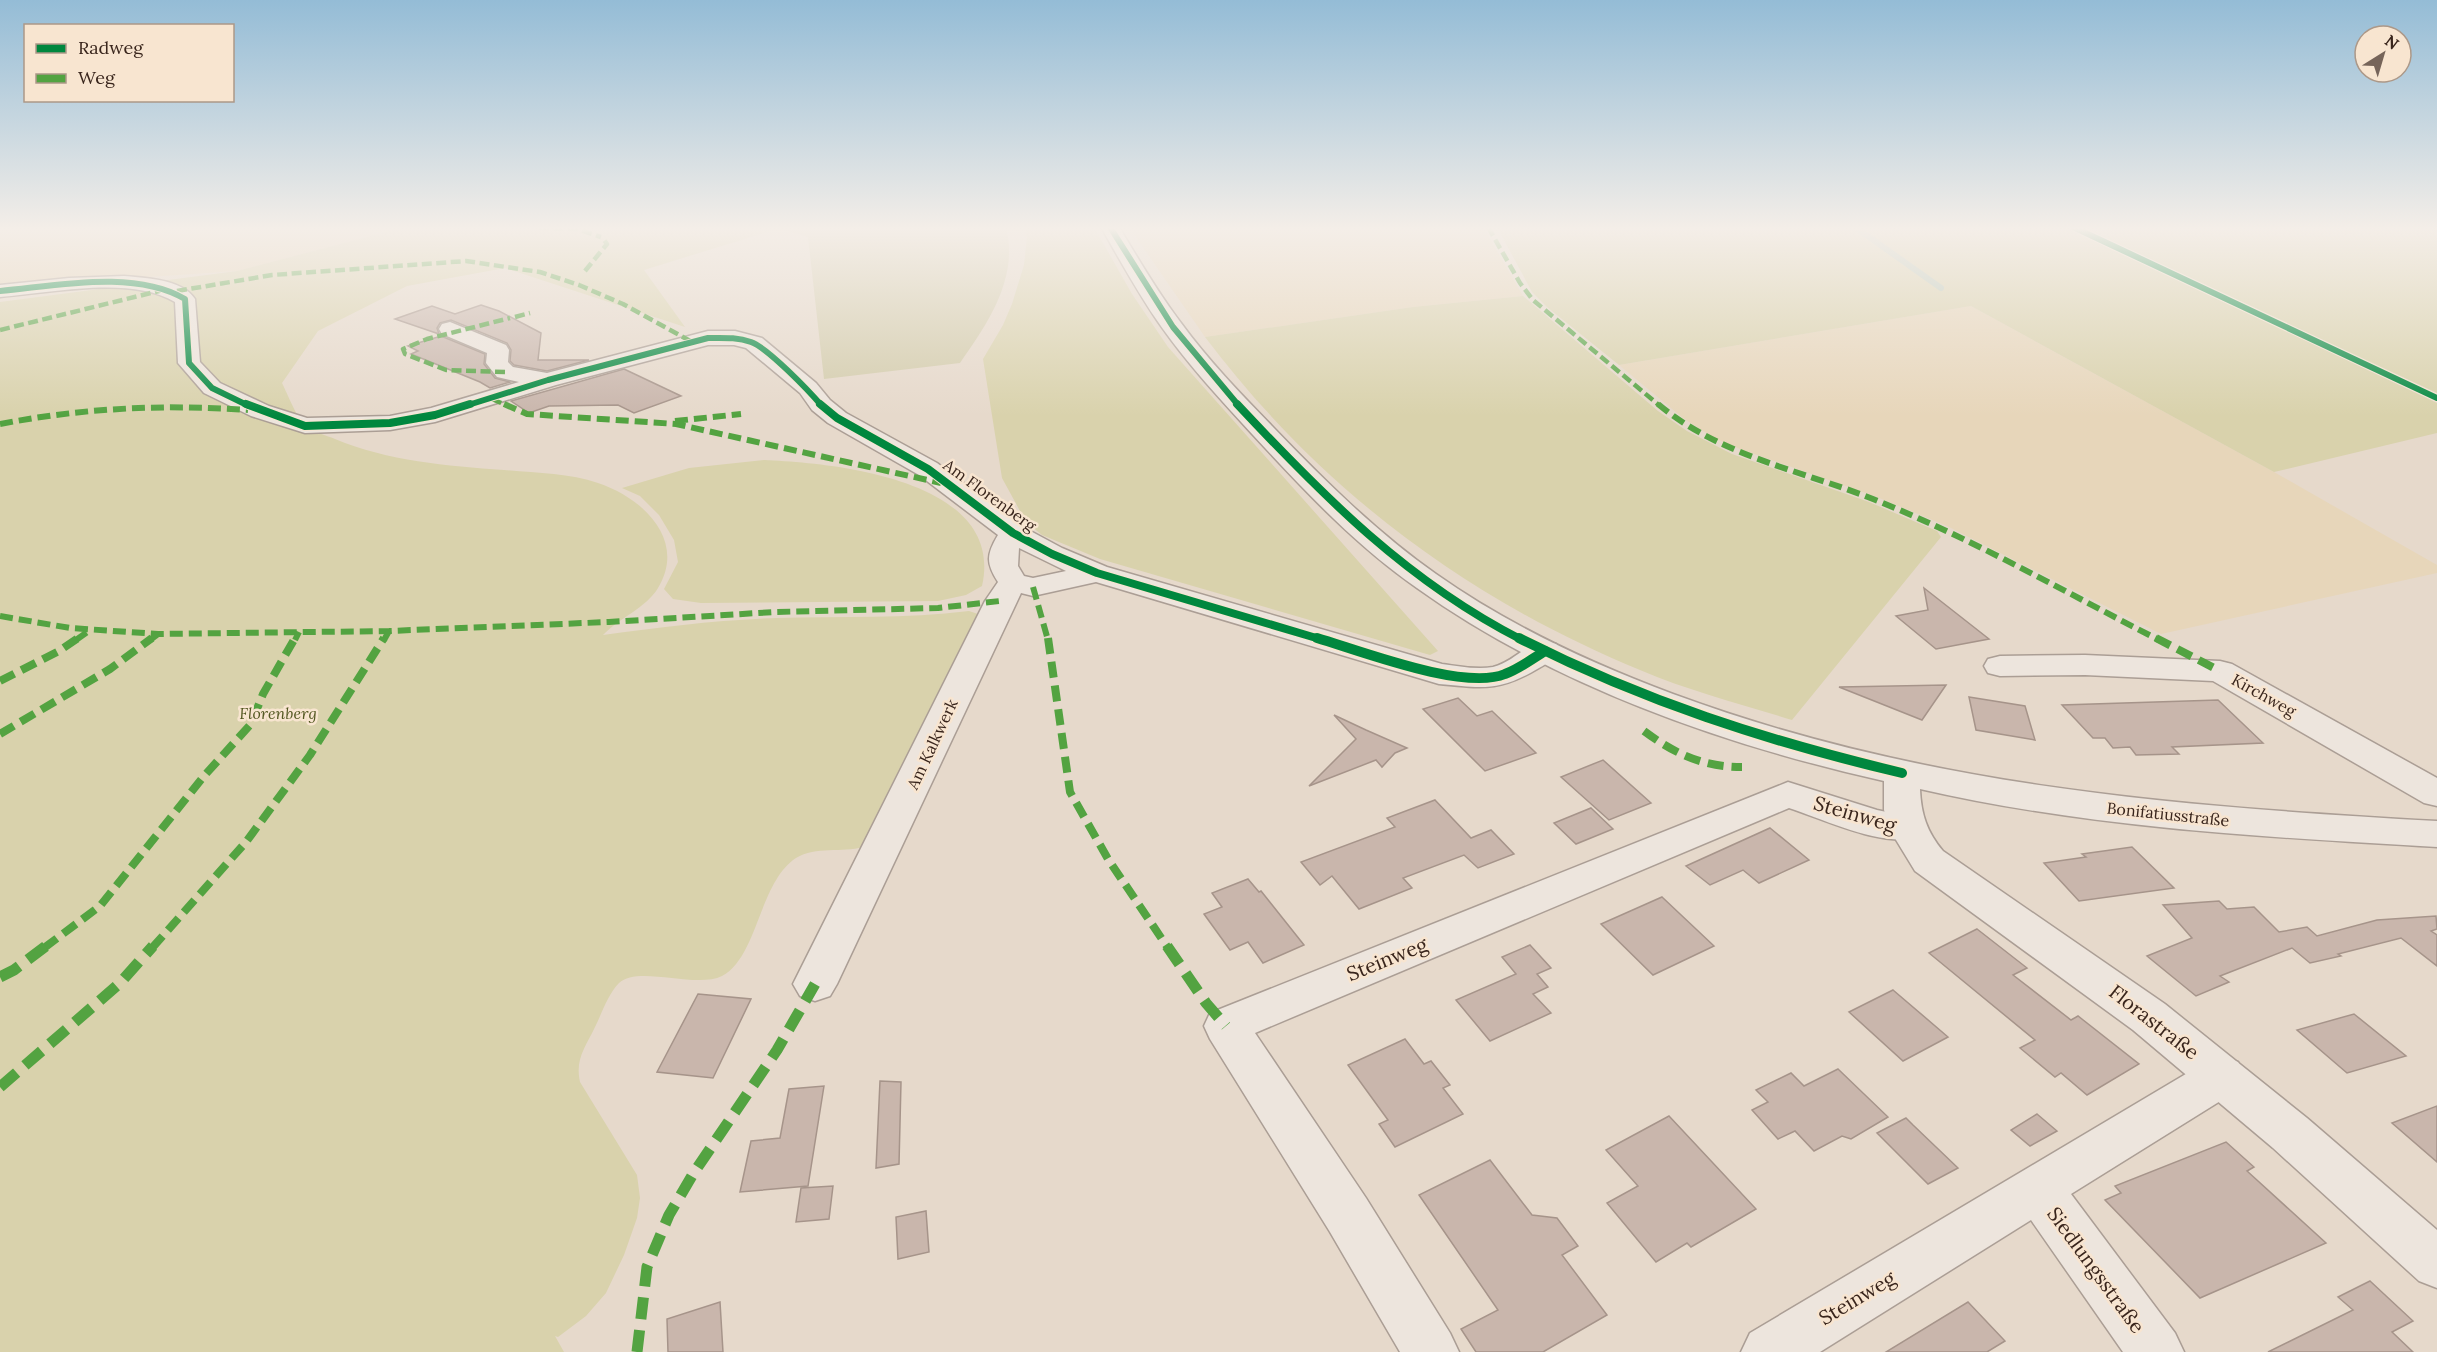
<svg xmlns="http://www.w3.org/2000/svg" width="2437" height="1352" viewBox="0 0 2437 1352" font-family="Lora,serif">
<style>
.farmland{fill:#e7d6ba}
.green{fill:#d9d2ac}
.cemetery{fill:#d3ccac}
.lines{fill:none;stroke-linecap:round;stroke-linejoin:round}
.stream{stroke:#b7c9bb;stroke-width:6}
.building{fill:#c9b6ac;stroke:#a6948a;stroke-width:1.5}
.minor-casing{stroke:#ab9e95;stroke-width:3}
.tertiary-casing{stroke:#ab9e95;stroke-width:3}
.minor{fill:#ede5dd;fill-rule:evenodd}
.tertiary{fill:#ede5dd;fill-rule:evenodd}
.quiet-far3{stroke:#53a341;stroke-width:4.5;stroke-dasharray:10 4.5;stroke-linecap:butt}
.quiet-far2{stroke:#53a341;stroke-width:6;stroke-dasharray:13 6;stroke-linecap:butt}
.quiet-far1{stroke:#53a341;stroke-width:8;stroke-dasharray:16 8;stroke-linecap:butt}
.quiet{stroke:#53a341;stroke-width:11;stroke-dasharray:22 11;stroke-linecap:butt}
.cycleway-far2-casing{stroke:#f8e5d0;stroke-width:8}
.cycleway-far1-casing{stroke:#f8e5d0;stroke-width:10}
.cycleway-casing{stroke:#f8e5d0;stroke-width:14}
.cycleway-far2{stroke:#00873e;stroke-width:6}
.cycleway-far1{stroke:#00873e;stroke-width:8}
.cycleway{stroke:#00873e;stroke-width:10}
.labels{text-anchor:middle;stroke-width:5;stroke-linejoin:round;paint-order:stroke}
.street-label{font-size:16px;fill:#39251c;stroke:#f8e5d0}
.park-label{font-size:16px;font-style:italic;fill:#535721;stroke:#f8e5d0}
.near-street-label{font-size:20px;fill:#39251c;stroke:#f8e5d0}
</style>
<rect width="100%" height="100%" fill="#e6d9cb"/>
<g class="farmland">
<polygon points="0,227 405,227 237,271 0,287"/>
<polygon points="1129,227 1483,227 1523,296 1413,307 1205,337"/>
<polygon points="1971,306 2274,472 2437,565 2437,573 2161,634 1947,526 1877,497 1740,449 1714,438 1683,418 1619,365"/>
</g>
<g class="green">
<path d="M405,227H783L644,270L685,327L505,268L407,286L318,331L282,383C287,393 298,420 305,426C312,432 326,435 335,439C388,461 447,466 504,470C535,473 569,473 598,483C643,498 687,540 658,588C646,608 619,618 603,635C661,627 718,620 777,618C841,616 905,619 969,611L978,614L980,622L863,847C842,853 816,846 796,858C759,882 758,957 722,976C696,989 638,965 619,983C608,994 602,1013 595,1027C585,1048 575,1059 580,1082L637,1175L640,1198L637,1218L624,1255L606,1293L586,1316L558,1337L555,1336L564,1352H0V302L237,271Z"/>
<polygon points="1024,227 1094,227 1132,294 1168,347 1438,651 1430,655 1100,559 1042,535 1026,522 1002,478 983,359 1003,325 1012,304 1024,265 1027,237"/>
<polygon points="1497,227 1850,227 1941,291 1944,287 1860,227 2067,227 2437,403 2437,433 2274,472 1971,306 1619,365 1547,307 1532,292"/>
<polygon points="2082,227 2437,227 2437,393"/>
<path d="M1523,296L1658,411L1687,431L1732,454L1869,502L1937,531L1941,537L1792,720C1741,704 1689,691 1640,670C1465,598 1319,488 1205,337L1413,307Z"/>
<path d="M764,460C836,463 1006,480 982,586L966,595L938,601L701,603L673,599L664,589L678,562L674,540L659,515L640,496L622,488L689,468Z"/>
</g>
<path class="cemetery" d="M786,227H1006C1019,278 988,323 960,363L824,379L808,237L781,229Z"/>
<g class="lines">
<polyline class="stream" points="1855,227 1941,288"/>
</g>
<g class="building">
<polygon points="481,305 499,311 541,333 538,360 589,360 547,371 514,365 510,361 511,350 507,343 451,320 440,323 437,328 439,334 395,319 432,306 455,314"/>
<polygon points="441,336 485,354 484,364 495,378 510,382 490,388 480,382 411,354 418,351 408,346"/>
<polygon points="624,369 681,396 634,413 618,405 549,406 529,413 511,401"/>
<polygon points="1924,588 1989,639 1936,649 1896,616 1928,610"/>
<polygon points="1946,685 1922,720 1839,687"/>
<polygon points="1969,697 2025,706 2035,740 1976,730"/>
<polygon points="1458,698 1477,716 1492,711 1536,753 1485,771 1423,709"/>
<polygon points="2218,700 2263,743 2172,747 2179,754 2136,755 2130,747 2113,748 2105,738 2093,738 2062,705"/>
<polygon points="1334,715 1366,730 1407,748 1395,753 1382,767 1376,760 1309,786 1356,739"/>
<polygon points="1603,760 1651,803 1609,820 1561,777"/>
<polygon points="1435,800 1471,838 1491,830 1514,854 1478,868 1464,855 1403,878 1412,888 1359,909 1332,876 1320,885 1301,862 1395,827 1387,818"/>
<polygon points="1591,808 1613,829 1576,844 1554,823"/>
<polygon points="1770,828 1809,860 1759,883 1743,870 1710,885 1686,866"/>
<polygon points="2132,847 2174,888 2079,901 2044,863 2086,857 2082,854"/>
<polygon points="1248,879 1259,892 1261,891 1304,945 1263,963 1248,942 1230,950 1204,914 1222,907 1212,893"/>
<polygon points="1662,897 1714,946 1653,975 1601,924"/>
<polygon points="2219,901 2227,909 2254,907 2279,932 2307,927 2317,936 2377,920 2436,916 2437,929 2431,931 2437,935 2437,966 2401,938 2338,954 2341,956 2310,963 2292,948 2220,976 2229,982 2196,996 2147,956 2192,938 2163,905"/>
<polygon points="1977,929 2027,968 2013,975 2071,1020 2078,1016 2139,1064 2087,1095 2061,1073 2055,1077 2020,1048 2035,1040 1929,953"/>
<polygon points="1530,945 1551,968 1537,974 1548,987 1533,994 1551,1013 1490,1041 1456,1000 1516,974 1502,957"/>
<polygon points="1893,990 1948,1037 1903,1061 1849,1012"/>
<polygon points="698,994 751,999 713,1078 657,1072"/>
<polygon points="2354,1014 2406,1056 2347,1073 2297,1030"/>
<polygon points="1405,1039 1424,1064 1431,1061 1450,1085 1443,1088 1463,1114 1395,1147 1379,1124 1388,1120 1348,1065"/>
<polygon points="1838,1069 1888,1117 1851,1139 1842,1136 1814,1151 1795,1131 1778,1139 1752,1110 1768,1102 1756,1090 1791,1073 1804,1086"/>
<polygon points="880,1081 901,1082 899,1164 876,1168"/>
<polygon points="824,1086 808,1186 740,1192 751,1141 780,1138 789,1089"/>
<polygon points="2437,1106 2437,1162 2392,1123"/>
<polygon points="2037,1114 2057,1131 2030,1146 2011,1130"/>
<polygon points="1669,1116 1756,1209 1691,1247 1687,1243 1656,1262 1607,1203 1638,1186 1606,1150"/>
<polygon points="1906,1118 1913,1125 1958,1168 1928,1184 1877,1133"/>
<polygon points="2226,1142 2254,1167 2247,1171 2326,1243 2200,1298 2105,1200 2121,1193 2115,1186"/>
<polygon points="1490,1160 1532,1215 1557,1218 1578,1246 1562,1255 1607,1315 1543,1352 1476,1352 1461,1329 1498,1310 1419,1195"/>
<polygon points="833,1186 829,1219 796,1222 801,1188"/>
<polygon points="926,1211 929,1252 898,1259 896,1217"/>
<polygon points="2370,1281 2413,1321 2392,1332 2413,1352 2268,1352 2353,1310 2338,1297"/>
<polygon points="720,1302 723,1352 668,1352 667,1319"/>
<polygon points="1968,1302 2005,1341 1987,1352 1886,1352"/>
</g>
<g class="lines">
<g class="minor-casing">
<g id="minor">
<path d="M124,276C146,278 182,279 195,299L200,362L220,383L269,406L307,418L390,416L431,408L519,382L497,377L486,363L487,353L442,334L439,329L442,324L450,322L506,345L509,350L508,362L513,367L547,373L708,331H735L762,338L816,383L830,400L846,413L937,463L1023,527L1062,548L1107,567L1442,664C1458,666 1476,670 1493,667C1518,661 1527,637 1556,644L1561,651C1555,659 1548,663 1539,668C1499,692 1483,688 1439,684L1096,582L1033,596L1021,593L837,984L830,996L815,1001L800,996L793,984L985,601L998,582C986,563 986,555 998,535L919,475L828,423L812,410L800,393L746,348L734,345H708L556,385L435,422L390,430L305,433L251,416L204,393L178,363L175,302C131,275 50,293 0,297V285L69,278ZM1019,548L1066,571L1033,578L1024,576L1018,566Z"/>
<polygon points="2085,655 2220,661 2232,664 2437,778 2437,806 2424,803 2213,681 2085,675 2000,676 1988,673 1984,666 1988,659 2000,656"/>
<path d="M1788,782L1877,810L1920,819L1926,828L1920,837C1882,848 1826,820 1789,808L1255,1033L1366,1198L1450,1333L1459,1352H1400L1330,1232L1210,1039L1204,1026L1210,1013Z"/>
<polygon points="2222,1057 2238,1062 2245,1076 2238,1090 2071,1194 2175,1333 2184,1352 2123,1352 2031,1220 1820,1352 1741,1352 1750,1333 2206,1062"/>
</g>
</g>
<g class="tertiary-casing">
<path id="tertiary" d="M1101,227H1119C1139,260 1158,293 1181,323C1208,360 1240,393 1272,426C1323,479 1375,531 1436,574C1508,625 1590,663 1673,694C1925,787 2172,806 2437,821V847C2264,837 2090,828 1920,789C1921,814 1927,832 1943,851L2165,1004L2307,1118L2437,1230V1288L2419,1281L2273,1148L2133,1030L1915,871L1890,830L1884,810V781C1723,745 1551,684 1417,588C1355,545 1304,490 1253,435C1222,401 1190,367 1163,329C1140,297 1121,262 1101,227Z"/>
</g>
<use href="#minor" class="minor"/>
<use href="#tertiary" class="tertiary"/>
<g class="quiet-far3">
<polyline points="1488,227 1520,283 1533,300 1660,406"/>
<polyline points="539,228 577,229 601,237"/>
<polyline points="585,271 607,244 604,240"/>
<polyline points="177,291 272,275 466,261 540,272 579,285 623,304 692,342"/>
<polyline points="515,317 530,313"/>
<polyline points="0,330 163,290"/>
<polyline points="505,372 446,370 405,354 403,349 427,339 510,318"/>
<polyline points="492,399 508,406"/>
</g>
<g class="quiet-far2">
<polyline points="504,404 527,414 676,424 941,483"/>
<path d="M1658,404C1720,456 1800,470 1873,499C1971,538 2065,592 2159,640"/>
<polyline points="675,421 741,414"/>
<path d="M0,424C83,408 164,404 248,410"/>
<polyline points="1033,587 1048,640"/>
<polyline points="0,616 70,628 158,634 389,631 609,622 775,612 938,608 1000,601"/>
<polyline points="76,640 90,630"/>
<polyline points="150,640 158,634"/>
<polyline points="295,640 299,632"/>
<polyline points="384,640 389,631"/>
</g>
<g class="quiet-far1">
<polyline points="1048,638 1070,792 1108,859 1168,948"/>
<polyline points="2156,638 2220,671"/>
<polyline points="0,681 59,651 78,638"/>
<path d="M1644,731C1675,754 1703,767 1742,767"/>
<polyline points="0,734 110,669 152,638"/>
<polyline points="44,948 100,906 204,776 251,724 263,694 295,638"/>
<polyline points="152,948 246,842 310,755 384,638"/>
</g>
<g class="quiet">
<polyline points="1167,946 1206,1003 1226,1026"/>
<polyline points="0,977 14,970 46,946"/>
<polyline points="0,1087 120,983 153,946"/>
<polyline points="637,1352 647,1267 669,1215 693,1174 777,1050 815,984"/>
</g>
<g class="cycleway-far2-casing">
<g id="cycleway-far2">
<polyline points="1110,227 1173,327 1239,406"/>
<polyline points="2073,227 2437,398"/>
<path d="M0,291C56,286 134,269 185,299L189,363L212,388L249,406"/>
<path d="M465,406L548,380L708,338C723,338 737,337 751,342C768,348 809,391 822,406"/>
</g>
</g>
<g class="cycleway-far1-casing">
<g id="cycleway-far1">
<polyline points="246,404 305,426 390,423 435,415 470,404"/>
<polyline points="820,404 837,418 928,469 1013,533 1052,554 1097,573 1323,640"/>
<path d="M1237,404C1323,496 1408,582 1522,640"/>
</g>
</g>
<g class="cycleway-casing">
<g id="cycleway">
<path d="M1317,638C1361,651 1464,691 1505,674C1519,669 1532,659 1545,651"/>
<path d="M1519,638C1643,701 1767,741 1902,773"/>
</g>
</g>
<use href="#cycleway-far2" class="cycleway-far2"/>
<use href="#cycleway-far1" class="cycleway-far1"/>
<use href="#cycleway" class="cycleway"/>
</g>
<linearGradient id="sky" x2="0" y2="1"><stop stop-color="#94bcd6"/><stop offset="0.55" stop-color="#f4eee8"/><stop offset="1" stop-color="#f4eee8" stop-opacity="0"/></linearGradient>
<rect width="2437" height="416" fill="url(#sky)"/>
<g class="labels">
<g class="street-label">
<text transform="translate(990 495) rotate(36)" y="6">Am Florenberg</text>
<text transform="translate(2264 695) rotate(29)" y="6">Kirchweg</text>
<text transform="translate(932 744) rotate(-65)" y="6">Am Kalkwerk</text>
<text transform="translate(2168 814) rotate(6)" y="6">Bonifatiusstraße</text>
</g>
<g class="park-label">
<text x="278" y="719">Florenberg</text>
</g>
<g class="near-street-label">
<text transform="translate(1855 814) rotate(16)" y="7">Steinweg</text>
<text transform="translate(1387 959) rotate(-22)" y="7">Steinweg</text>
<text transform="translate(2154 1022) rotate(38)" y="7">Florastraße</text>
<text transform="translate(2096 1270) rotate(54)" y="7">Siedlungsstraße</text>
<text transform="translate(1857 1298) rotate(-31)" y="7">Steinweg</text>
</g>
</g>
<rect x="24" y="24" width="210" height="78" fill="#f8e5d0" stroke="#ac9888" stroke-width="1.5"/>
<rect x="36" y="44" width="30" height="9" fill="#00873e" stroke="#ac9888" stroke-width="1.5"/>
<text x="78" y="54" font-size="18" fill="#39251c">Radweg</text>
<rect x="36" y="74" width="30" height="9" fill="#53a341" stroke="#ac9888" stroke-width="1.5"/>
<text x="78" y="84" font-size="18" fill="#39251c">Weg</text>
<g transform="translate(2383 54) rotate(37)"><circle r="28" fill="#f8e5d0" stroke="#ac9888" stroke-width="1.5"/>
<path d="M0-4.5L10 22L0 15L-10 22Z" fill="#766459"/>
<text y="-9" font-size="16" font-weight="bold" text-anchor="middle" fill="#39251c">N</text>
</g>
</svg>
